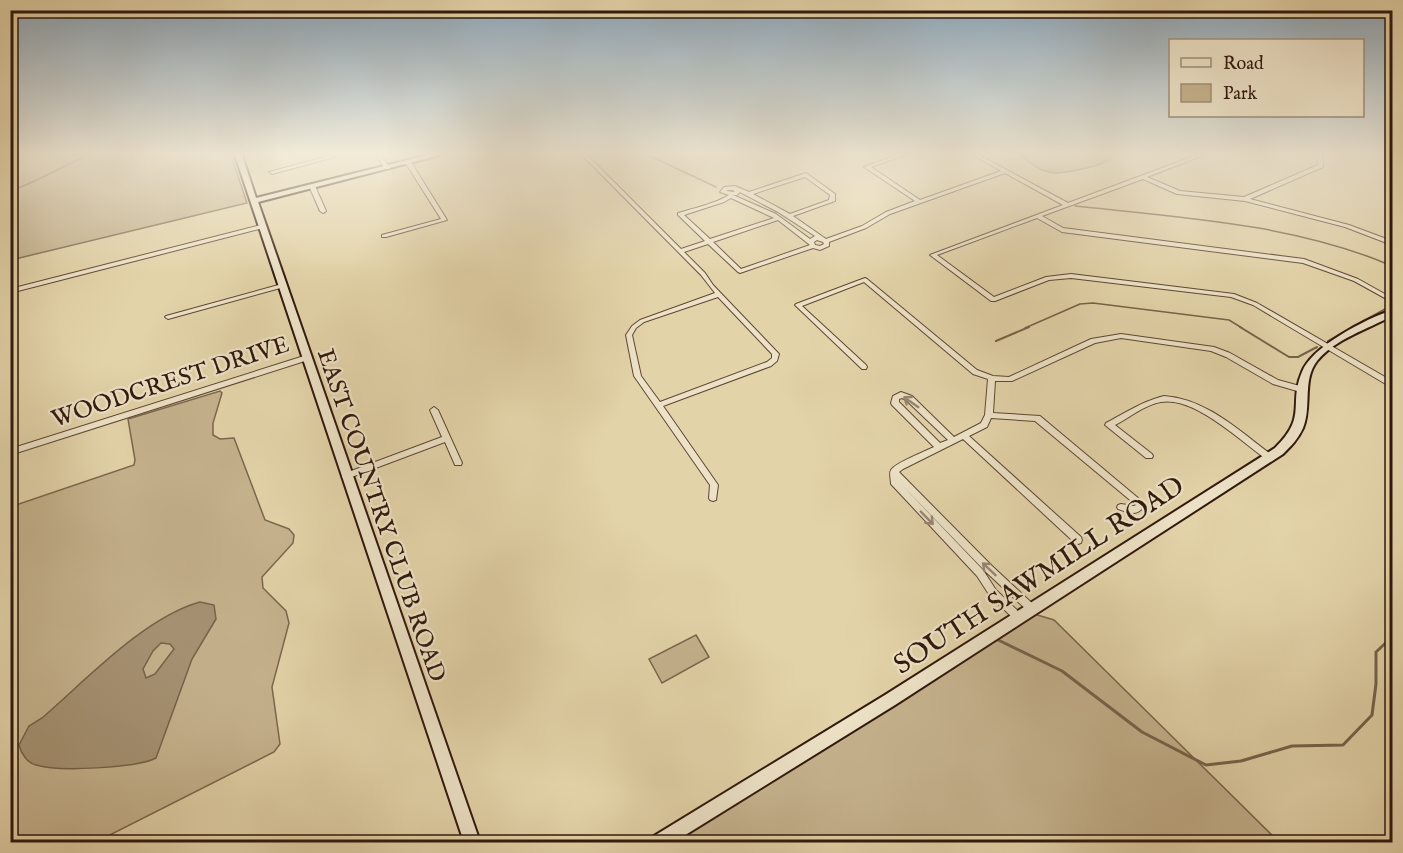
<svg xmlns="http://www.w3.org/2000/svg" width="1403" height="853" viewBox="0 0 1403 853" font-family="'IM FELL English',serif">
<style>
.green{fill:#c5b38e;stroke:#7b664e;stroke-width:1.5}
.water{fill:#a69374;stroke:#77624b;stroke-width:1.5;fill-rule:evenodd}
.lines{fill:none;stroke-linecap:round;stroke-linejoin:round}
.stream-far2{stroke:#77624b;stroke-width:1.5}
.stream-far1{stroke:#77624b;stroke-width:2}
.stream{stroke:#77624b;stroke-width:3}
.street-casing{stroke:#5e4734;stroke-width:2}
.secondary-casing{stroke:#31180d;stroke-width:4}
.street{fill:#ede2c7;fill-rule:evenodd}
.secondary{fill:#ede2c7;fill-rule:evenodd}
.oneway{stroke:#988773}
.labels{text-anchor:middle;stroke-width:4.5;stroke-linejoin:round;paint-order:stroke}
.street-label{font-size:24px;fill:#31180d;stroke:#ede2c7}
.near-street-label{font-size:28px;fill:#31180d;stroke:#ede2c7}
</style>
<rect width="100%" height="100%" fill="#e3d3a9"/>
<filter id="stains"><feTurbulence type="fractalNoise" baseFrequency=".00333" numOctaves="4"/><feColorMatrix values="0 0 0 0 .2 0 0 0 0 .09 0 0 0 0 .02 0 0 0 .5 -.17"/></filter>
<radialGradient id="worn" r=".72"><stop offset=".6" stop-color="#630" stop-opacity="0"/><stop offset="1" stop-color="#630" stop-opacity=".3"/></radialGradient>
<g class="green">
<polygon points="11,155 231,155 247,203 11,260"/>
<path d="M1021,155H1111L1112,157C1105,166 1061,175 1049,172C1038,170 1028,162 1021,155Z"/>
<polygon points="220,391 222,393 213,423 213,435 220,439 234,438 265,520 289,529 294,535 293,543 262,577 263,588 286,611 289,623 272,687 280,744 274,752 96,842 11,842 10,507 134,465 135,460 128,419"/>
<polygon points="1034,614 1054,620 1279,842 676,842"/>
<polygon points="696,635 709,657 662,683 649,659"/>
</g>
<path class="water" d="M200,602L214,605L216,619L192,659L156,758C136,768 58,772 36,765C27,763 21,753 19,745L29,726L42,718C86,680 145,617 200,602ZM161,643L170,644L174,649L155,674L146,678L143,669L153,651Z"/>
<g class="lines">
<g class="stream-far2">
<polyline points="648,155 716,187"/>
<path d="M10,191C37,182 62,166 89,155"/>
<path d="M1075,206C1178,217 1296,224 1392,266"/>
<polyline points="1025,328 1080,304 1093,303 1229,320 1242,328"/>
<polyline points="1351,328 1392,305"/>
</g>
<g class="stream-far1">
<polyline points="1240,327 1289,357 1298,357 1317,347"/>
<polyline points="996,341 1029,327"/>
<polyline points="1328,341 1353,327"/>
</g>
<polyline class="stream" points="994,638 1062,671 1142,732 1206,765 1241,761 1292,746 1343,745 1372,715 1376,684 1376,652 1392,637"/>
<g class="street-casing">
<g id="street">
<polygon points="333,155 342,155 272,174 269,172"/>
<polygon points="376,155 381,155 390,168 389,169 385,169"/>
<path d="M582,155H587L681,249L705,241L678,215V213C695,208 714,204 729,195L720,192L724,187L735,186L749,192L806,173L835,194V201L793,216L826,239L862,226L886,212L915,201L864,167L897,155H905L871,167L920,200L1001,171L973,155H979L1068,203L1197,155H1204L1147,177L1180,191L1244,197L1318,165L1317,155H1322L1323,167L1250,199L1349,225L1392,241V245L1345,227L1245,201L1177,194L1143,179L1042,216L1063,228L1304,259L1358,279L1392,298V302L1354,281L1303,263L1062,232L1037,218L937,255L994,297L1046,277L1071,274L1234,294L1257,303L1392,381V386H1389L1253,305L1231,297L1071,278L1049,280L995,301H991L930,255L1063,205L1005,173L890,214L866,228L829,242V246L820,250L813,248L740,273L738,272L708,244L684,252L705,273L713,285L779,354L777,361L771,366L663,406L718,485L716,500L713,501L710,500L709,498L710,485L634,376L626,335L632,326L640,320L715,293L701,275ZM805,177L830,195L829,200L790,214L753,194ZM728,190H733L735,192L726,191ZM740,192L778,212L815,236L810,239L776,214L733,195H737ZM731,198L774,218L710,239L684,215L724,202ZM778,220L810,245L741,269L713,242ZM817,240L823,242L824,244L820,246L815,245L814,242ZM718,297L772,354V358L767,362L660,402L641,376L632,335L636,328L644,322Z"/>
<polygon points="406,161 411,162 447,220 386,237 382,237 382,235 441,219 405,162"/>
<polygon points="310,185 315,186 326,211 325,212 323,213 320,211 309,186"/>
<polygon points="261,225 263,226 263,228 10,293 10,289"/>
<path d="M865,278L867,279L977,370L993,376L1009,377L1091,339L1121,334L1214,347L1230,353L1278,380L1307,388L1308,390L1304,393L1273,384L1226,357L1211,351L1121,338L1095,343L1012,381H995L993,413L1040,416L1144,503L1145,505C1137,517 1130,513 1118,509L1117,507L1118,505L1121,504L1134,506L1136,505L1035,421L991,418L987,427L969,436L1081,537L1082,540L1081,543L1078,544L1075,543L963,439L903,469L899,472L992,566L1035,606L1037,609L1035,612L1032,613L1029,612L986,572L899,482L983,570L996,590L1021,614L1023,617L1021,620L1018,621L1015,620L990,596L977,576L891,484C891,480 889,473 891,470C895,463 926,451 934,447L892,405L891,403L893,396L901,392L912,396L954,437L981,423L985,415L988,379L973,374L864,282L802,306L866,365L867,367L866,369H862L795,305L796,304ZM902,398L906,400L948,440L940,443L899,402V399Z"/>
<polygon points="282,284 284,285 284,287 168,319 165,317 166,316"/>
<polygon points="304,356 308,356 309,358 308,360 10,455 10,449"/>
<path d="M1164,396C1207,399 1239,431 1272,455L1273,457L1272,459H1266C1241,441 1194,396 1161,402C1144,405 1129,418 1115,425L1152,454L1153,456L1152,458H1146L1105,425L1106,423C1125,413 1143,401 1164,396Z"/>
<polygon points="434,407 438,410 462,463 461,465 455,465 445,442 349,478 343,478 342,476 343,474 442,437 430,410"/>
</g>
</g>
<g class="secondary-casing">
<g id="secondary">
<polygon points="235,155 242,155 256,198 428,155 440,155 258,202 480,842 464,842"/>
<path d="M1392,310V316C1368,329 1335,339 1317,361C1302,380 1312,407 1303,428C1298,439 1291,446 1283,454L895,705L674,842H652L654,836L885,695L1275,448C1308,416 1288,405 1302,372C1312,346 1366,319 1392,310Z"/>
</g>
</g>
<use href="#street" class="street"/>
<use href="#secondary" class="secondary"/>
</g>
<defs><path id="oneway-shaft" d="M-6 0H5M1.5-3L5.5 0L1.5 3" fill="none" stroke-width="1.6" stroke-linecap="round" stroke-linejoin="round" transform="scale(1.5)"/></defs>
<g class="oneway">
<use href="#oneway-shaft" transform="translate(911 402) rotate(-145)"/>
<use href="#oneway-shaft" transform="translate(927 518) rotate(46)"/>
<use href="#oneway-shaft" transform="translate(989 569) rotate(-137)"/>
</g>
<linearGradient id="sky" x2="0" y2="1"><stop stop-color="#8da7ba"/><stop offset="0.56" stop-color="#f2ebd8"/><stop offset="1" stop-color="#f2ebd8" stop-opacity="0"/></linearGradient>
<rect width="1403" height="275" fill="url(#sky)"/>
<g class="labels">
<g class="street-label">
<text transform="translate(170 381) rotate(-18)" y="8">WOODCREST DRIVE</text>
<text transform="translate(382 515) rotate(71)" y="8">EAST COUNTRY CLUB ROAD</text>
</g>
<g class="near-street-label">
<text transform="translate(1038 574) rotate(-33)" y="10">SOUTH SAWMILL ROAD</text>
</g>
</g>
<rect width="1403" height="853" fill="none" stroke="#e3d3a9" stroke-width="36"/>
<rect x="12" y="12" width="1379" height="829" fill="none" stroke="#31180d" stroke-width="3"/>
<rect x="18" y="18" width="1367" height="817" fill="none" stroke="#31180d" stroke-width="1.5"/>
<rect x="1169" y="39" width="195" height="78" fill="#ede2c7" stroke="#a2917d" stroke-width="1.5"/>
<rect x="1181" y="58" width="30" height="9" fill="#ede2c7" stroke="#a2917d" stroke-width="1.5"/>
<text x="1223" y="69" font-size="18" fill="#31180d">Road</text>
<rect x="1181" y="84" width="30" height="18" fill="#c5b38e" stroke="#a2917d" stroke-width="1.5"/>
<text x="1223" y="99" font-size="18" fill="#31180d">Park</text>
<rect width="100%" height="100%" filter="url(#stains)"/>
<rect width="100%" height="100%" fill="url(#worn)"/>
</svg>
